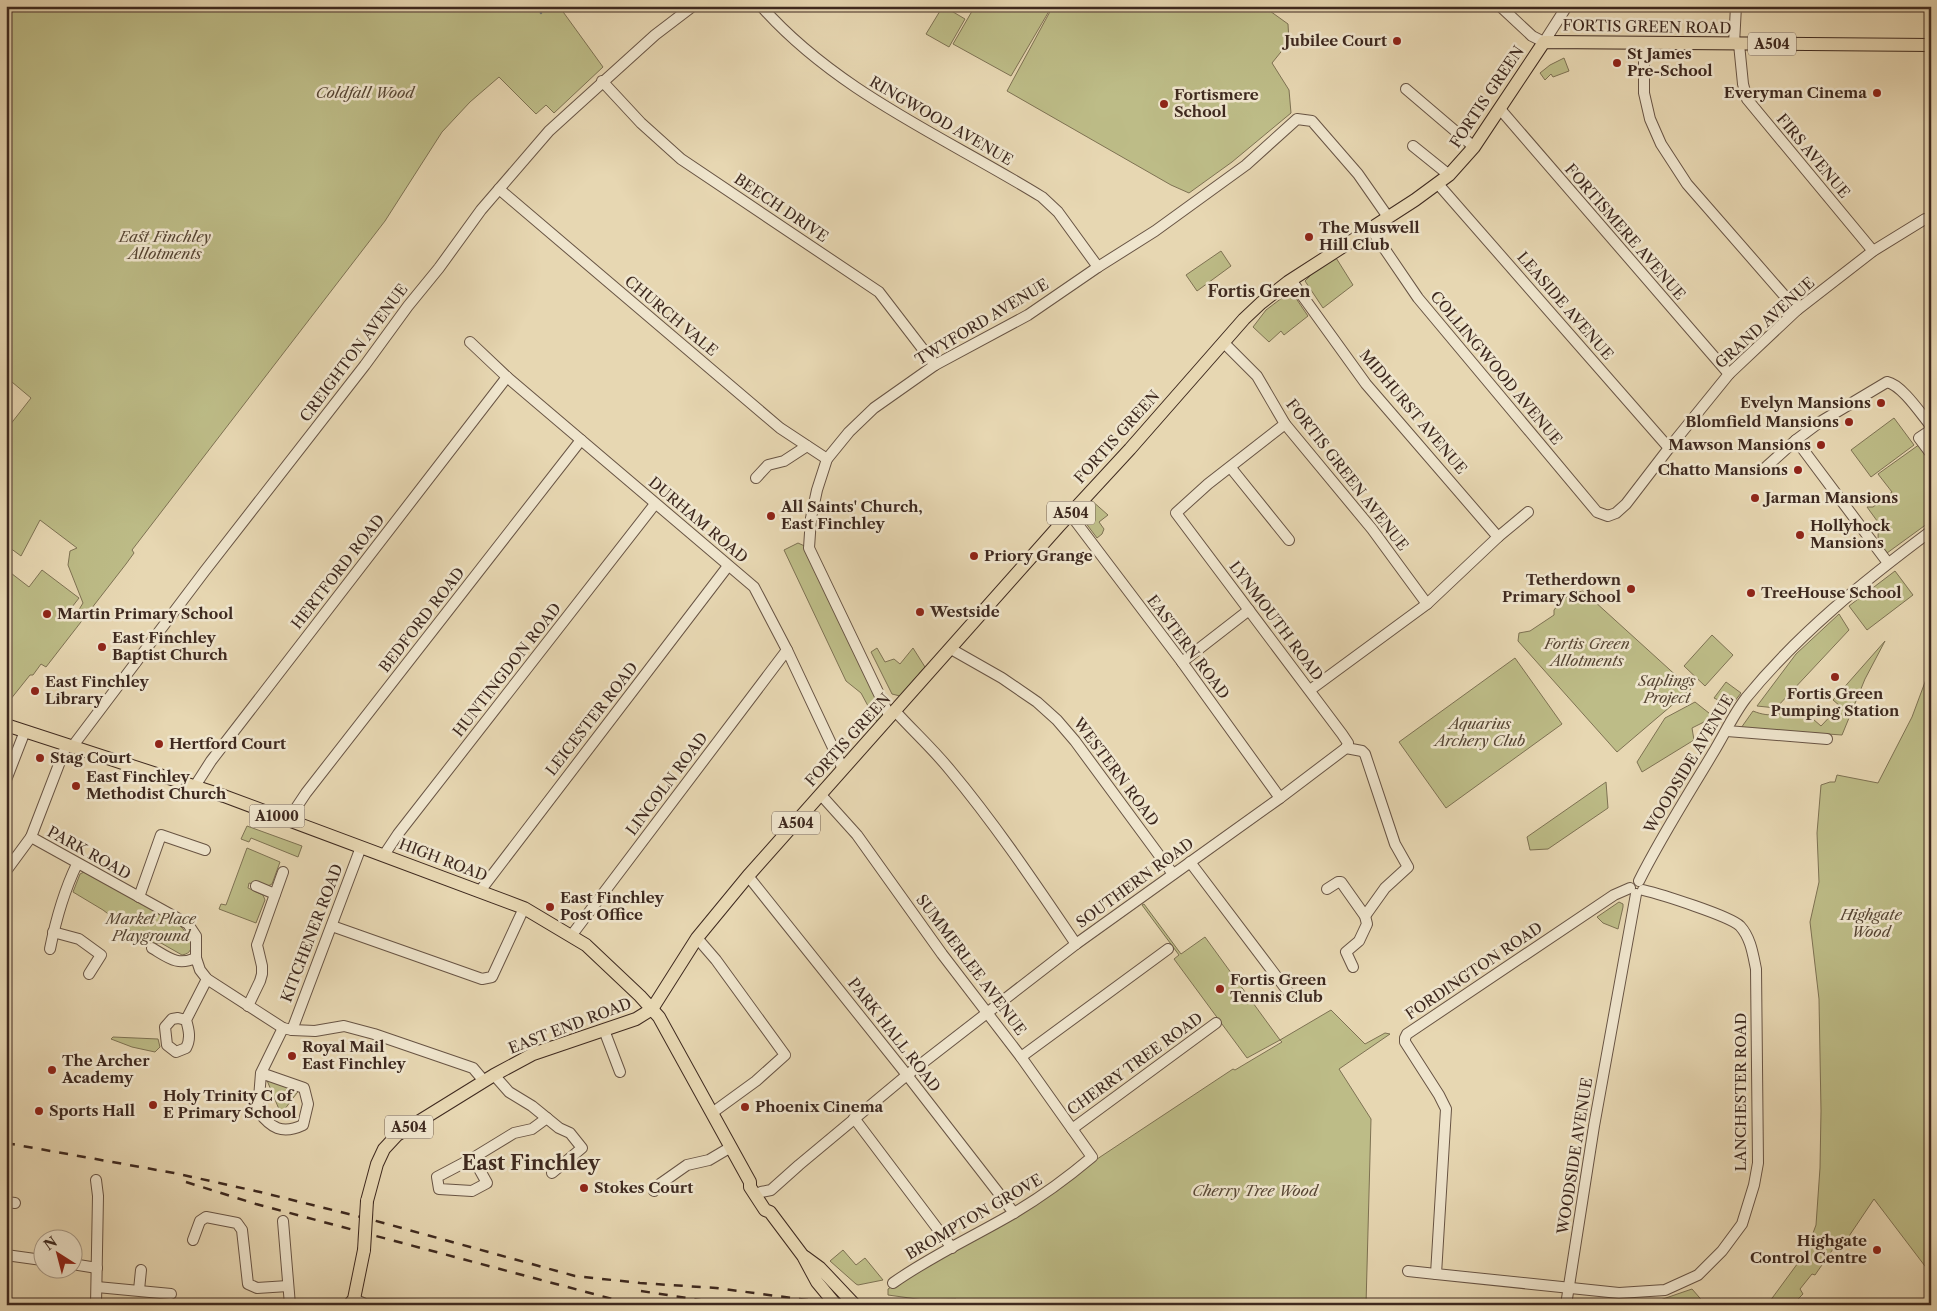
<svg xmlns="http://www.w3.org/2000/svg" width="1937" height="1311" viewBox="0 0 1937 1311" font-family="'Libre Caslon Text',serif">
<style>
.green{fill:#bdbc87;stroke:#7e7253}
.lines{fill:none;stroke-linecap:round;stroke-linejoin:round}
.stream{stroke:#767e7a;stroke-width:2.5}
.minor-casing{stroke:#685444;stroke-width:12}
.major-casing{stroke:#3e291f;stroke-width:14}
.minor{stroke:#efe5cd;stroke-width:10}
.major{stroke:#e7d7b2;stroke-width:12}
.rail{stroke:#3e291f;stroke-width:2.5;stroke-dasharray:9 9;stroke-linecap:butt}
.major-bridge-casing{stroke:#3e291f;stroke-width:14;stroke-linecap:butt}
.major-bridge{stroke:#e7d7b2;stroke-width:12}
.poi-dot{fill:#8f2418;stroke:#efe5cd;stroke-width:2}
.labels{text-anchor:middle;stroke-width:5;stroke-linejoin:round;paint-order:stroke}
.shield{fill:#efe5cd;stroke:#736153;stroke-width:1}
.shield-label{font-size:14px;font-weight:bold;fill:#3e291f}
.street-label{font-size:15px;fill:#3e291f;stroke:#efe5cd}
.poi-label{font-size:15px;font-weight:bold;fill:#3e291f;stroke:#efe5cd;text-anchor:start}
.park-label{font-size:15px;font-style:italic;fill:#574634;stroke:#efe5cd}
.neighbourhood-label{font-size:16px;font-weight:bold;fill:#3e291f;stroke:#efe5cd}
.district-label{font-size:20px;font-weight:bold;fill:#3e291f;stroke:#efe5cd}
</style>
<rect width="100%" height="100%" fill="#e7d7b2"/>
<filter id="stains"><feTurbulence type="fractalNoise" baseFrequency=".004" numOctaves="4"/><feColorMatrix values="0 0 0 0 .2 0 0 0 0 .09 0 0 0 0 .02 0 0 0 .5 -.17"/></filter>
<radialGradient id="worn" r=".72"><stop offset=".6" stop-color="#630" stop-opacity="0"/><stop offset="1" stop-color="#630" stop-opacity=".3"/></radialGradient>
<g class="green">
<polygon points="6,6 564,6 561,9 603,67 554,113 546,105 536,114 499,77 470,102 442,132 385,221 132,550 134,553 126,564 46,667 41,664 33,675 30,675 6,705 6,572 7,570 29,587 42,570 79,598 65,616 72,621 83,603 68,565 70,551 77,548 40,520 21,556 6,545 6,430 31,398 6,377"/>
<polygon points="943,6 965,19 949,47 926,34"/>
<polygon points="975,6 1052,6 1011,76 953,44"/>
<polygon points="1053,6 1263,6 1288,24 1289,42 1272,63 1289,90 1291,113 1232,162 1189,193 1171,185 1007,91"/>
<polygon points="1564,58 1569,71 1553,77 1551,74 1545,80 1540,73 1550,65"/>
<polygon points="1221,251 1231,266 1197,291 1186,275"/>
<polygon points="1333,253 1353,285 1323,308 1305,281"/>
<polygon points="1291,291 1308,316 1284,335 1281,331 1269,342 1253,327 1266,310"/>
<polygon points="1894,418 1914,445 1871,477 1851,450"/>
<path d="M1920,444L1931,459V521L1887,553C1878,540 1876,540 1880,525L1867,507H1873L1892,492L1878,474Z"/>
<polygon points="1091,500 1108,515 1099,522 1104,529 1102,534 1097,538 1079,514"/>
<polygon points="798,543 809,548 890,717 880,728 861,693 846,681 784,550"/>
<polygon points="1895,571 1913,595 1867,630 1849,606"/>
<path d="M1583,591L1691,689L1617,752L1518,641L1519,633L1530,631L1554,615V610C1562,599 1570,593 1583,591Z"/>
<polygon points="1839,614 1849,630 1776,708 1757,706 1796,654"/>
<polygon points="1712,635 1733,655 1705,686 1684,666"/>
<path d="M1885,641L1865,679L1842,735L1741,728L1753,711C1770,718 1783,715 1798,706L1821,726L1840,706L1833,700Z"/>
<polygon points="877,648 885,662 894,659 900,664 913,648 925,667 900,696 892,694 871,652"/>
<polygon points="1515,658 1562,724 1446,808 1399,742"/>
<polygon points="1931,666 1931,1274 1874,1199 1841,1248 1833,1249 1815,1275 1812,1274 1800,1289 1803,1294 1792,1305 1770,1305 1770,1301 1806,1252 1816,1225 1820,1168 1821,1111 1819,999 1810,922 1819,882 1817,833 1821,785 1830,782 1835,782 1837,775 1878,783 1912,717"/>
<polygon points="1726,682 1741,693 1731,706 1714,698"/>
<polygon points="1695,702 1714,717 1692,728 1694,740 1642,772 1637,762 1665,718"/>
<polygon points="1606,782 1608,808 1548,849 1530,850 1527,837"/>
<polygon points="247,826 302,846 298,857 251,838 249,842 241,839"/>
<polygon points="247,848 280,862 272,884 266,887 249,883 248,888 263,895 265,900 256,923 219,909 221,904 226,905"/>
<path d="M84,872L177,923C186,930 201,952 182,955L161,943L148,944L103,910L73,892L80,874Z"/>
<polygon points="1619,902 1623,904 1623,907 1618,929 1603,923 1597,917"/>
<polygon points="1144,904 1181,954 1205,937 1280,1040 1331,1010 1365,1044 1385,1033 1390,1034 1339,1069 1371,1119 1366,1305 961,1305 956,1299 924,1300 888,1295 888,1289 1085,1167 1233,1069 1235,1070 1282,1042 1280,1040 1247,1058 1174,959 1179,955 1142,905"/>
<polygon points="113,1037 158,1039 160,1047 155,1052 132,1047 111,1039"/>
<polygon points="266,1078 300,1089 281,1114"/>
<polygon points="843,1250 856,1265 865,1258 883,1280 858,1285 856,1284 830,1261"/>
<polygon points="1692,1289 1706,1305 1658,1305 1657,1301"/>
</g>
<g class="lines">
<polyline class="stream" points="540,6 541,13"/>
<g class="minor-casing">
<g id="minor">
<path d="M761,6C838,93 945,137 1042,197L1058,212L1098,267"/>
<polyline points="1500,6 1532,36 1544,42 1567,6"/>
<polyline points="1644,42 1644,93 1650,119 1661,144 1687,184 1797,310"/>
<polyline points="1734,44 1736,6"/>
<polyline points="1739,44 1743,84 1747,99 1873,251"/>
<polyline points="602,81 641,123 681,159 879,292 935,365"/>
<polyline points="1406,89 1474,147"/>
<polyline points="1500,109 1729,374"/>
<polyline points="1413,146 1449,175"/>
<polyline points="1438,184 1669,448"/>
<polyline points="499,189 780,428 827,459"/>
<polyline points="1371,229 1418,298 1597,512 1608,516 1616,513 1626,504 1669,448 1729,374 1797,310 1873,251 1925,219"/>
<polyline points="1291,280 1366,384 1498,537"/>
<polyline points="470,342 507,377 754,587 787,650 843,769"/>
<polyline points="1223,342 1257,376 1285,424 1372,529 1427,604"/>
<polyline points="1285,424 1208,484 1176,513 1342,734 1348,743 1346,748"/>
<polyline points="1931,430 1919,438 1931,454"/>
<polyline points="1231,468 1289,540"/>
<polyline points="1765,468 1796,440"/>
<polyline points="756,478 768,465 784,461 807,446"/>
<polyline points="1070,514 1182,662 1280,798"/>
<path d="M1888,563L1796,440L1820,422L1887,382C1902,385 1921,414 1931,426"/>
<polyline points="951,649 1002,678 1037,702 1057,720 1075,741 1173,874"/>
<polyline points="1182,662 1249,610"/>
<polyline points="1310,690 1427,604 1498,537 1528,512"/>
<path d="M895,711C913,731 933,749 950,770C996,825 1036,885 1076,944"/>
<polyline points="890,717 809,548 811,518 817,490 827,459 849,432 874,408 935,365 1028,315 1098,267 1155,231 1246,165 1297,119 1312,121 1358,174 1388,217"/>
<polyline points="1727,731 1827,739"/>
<polyline points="66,746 31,837 188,924 196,936 196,958"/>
<polyline points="72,747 204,572 365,365 408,306 439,268 481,210 549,131 571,111 655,35 693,6"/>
<polyline points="1346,748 1362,751 1365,754 1395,844 1408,867 1385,888 1365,916"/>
<polyline points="6,780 25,731"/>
<polyline points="195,786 211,761 507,377"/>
<path d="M821,795L857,835L942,954L1021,1057L1092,1157C1067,1178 1041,1197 1014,1213C973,1237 931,1256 893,1283"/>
<polyline points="288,820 306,793 581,440"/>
<polyline points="384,855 398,834 655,504"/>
<polyline points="1190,862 1289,993"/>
<polyline points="6,871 31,837"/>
<polyline points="748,876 907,1075 1014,1213"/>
<path d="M1639,881C1661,837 1688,795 1713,753C1724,735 1733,715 1746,698C1799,633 1864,581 1931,531"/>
<polyline points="256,886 275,894"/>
<path d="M1630,888L1614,895L1407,1034L1405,1038V1042L1439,1095L1446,1109L1436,1274L1619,1293L1665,1290L1698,1275L1722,1251L1742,1224L1754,1185L1758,1163L1756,969C1753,955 1751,938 1740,926C1730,916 1660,894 1643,890"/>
<polyline points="1327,889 1338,882 1341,882 1365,916 1367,924 1359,941 1346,952 1353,967"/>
<polyline points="480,891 728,566"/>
<polyline points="139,897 161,835 205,850"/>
<polyline points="332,926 482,979 492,977 524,908"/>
<polyline points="53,932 79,939 101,955 89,974"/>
<polyline points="571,936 787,650"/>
<polyline points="697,938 716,960 785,1055 756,1081 712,1113"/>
<path d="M152,948C169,958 177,966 196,958L200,970L207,979L283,1028L292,1030L315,1031L344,1026L374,1034L473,1068L484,1081"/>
<path d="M50,949C56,919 64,891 77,864"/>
<polyline points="248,1006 260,981 262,974 262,966 257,945 283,872"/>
<path d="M186,1020L178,1018L172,1019L165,1027L167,1045L176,1052L186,1048C191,1039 189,1030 186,1020L207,979"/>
<polyline points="292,1030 361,847"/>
<polyline points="604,1030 620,1072"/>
<polyline points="1021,1057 1168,949"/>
<path d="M261,1073L258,1111C271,1128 282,1135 303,1125L308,1104L304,1088L261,1073L283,1028"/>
<polyline points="494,1075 509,1092 532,1106 559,1128 570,1133 582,1148 552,1173"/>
<polyline points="854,1118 952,1248"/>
<polyline points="1072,1129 1216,1023"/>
<polygon points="473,1158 487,1183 472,1191 439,1189 437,1177"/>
<polyline points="473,1158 514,1133 532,1129 547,1118"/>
<polyline points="654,1191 660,1184 687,1165 709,1160 731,1147"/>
<polyline points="761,1192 771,1190 799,1165 907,1075 1076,944 1280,798 1346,748"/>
<polyline points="6,1202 15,1203"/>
<polyline points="283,1221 290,1305"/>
<polyline points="193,1240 200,1221 206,1217 237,1223 242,1230 248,1284 257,1288 288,1286"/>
<polyline points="6,1255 42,1260"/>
<polyline points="72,1264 97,1268"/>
<polyline points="1408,1271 1436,1274"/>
<polyline points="97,1287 171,1294"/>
<polyline points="139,1290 141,1270"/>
<polyline points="354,1299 365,1304 431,1305"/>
<polyline points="96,1305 98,1196 96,1180"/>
<polyline points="1566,1305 1594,1126 1636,894"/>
</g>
</g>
<g class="major-casing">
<g id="major">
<polyline points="6,725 224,796 524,908 586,945 640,996 659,1017 750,1182 750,1187 765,1210 770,1212 803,1256 817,1282 836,1305"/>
<polyline points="367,1201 377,1164 384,1149 397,1135 494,1075 533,1054 636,1019 652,1009 697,938 748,876 1058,527 1130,449 1244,319 1261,303 1288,282 1415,200 1449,175 1474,147 1544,42 1931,45"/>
<polyline points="805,1257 820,1268 855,1305"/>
<polyline points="349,1305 354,1299 364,1250"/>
</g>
</g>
<use href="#minor" class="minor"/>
<use href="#major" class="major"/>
<g class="rail">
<polyline points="6,1143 174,1173 260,1192 369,1219 575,1276 640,1283 716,1288 845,1305"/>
<polyline points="186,1182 256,1204 635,1305"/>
<polyline points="641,1291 732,1305"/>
</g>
<g class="major-bridge-casing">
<polyline id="major-bridge" points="364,1250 367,1201"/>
</g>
<use href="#major-bridge" class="major-bridge"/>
</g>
<g class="poi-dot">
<circle cx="1397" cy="41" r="5"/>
<circle cx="1617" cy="63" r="5"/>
<circle cx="1877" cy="93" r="5"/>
<circle cx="1164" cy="104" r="5"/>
<circle cx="1309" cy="237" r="5"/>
<circle cx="1881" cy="403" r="5"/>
<circle cx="1849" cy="422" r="5"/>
<circle cx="1821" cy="445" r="5"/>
<circle cx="1798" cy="470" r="5"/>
<circle cx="1755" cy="498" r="5"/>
<circle cx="771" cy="516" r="5"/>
<circle cx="1800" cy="535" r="5"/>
<circle cx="974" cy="556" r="5"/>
<circle cx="1631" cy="589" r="5"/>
<circle cx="1751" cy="593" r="5"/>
<circle cx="920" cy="612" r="5"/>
<circle cx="47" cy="614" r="5"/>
<circle cx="102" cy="647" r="5"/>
<circle cx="1835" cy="677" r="5"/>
<circle cx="35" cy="691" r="5"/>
<circle cx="159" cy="744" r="5"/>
<circle cx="40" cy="758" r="5"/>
<circle cx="76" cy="786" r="5"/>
<circle cx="550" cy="907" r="5"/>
<circle cx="1220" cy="989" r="5"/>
<circle cx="292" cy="1056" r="5"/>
<circle cx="52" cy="1070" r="5"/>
<circle cx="153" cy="1105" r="5"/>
<circle cx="745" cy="1107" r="5"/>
<circle cx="39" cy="1111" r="5"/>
<circle cx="584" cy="1188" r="5"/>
<circle cx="1877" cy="1250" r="5"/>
</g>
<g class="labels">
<g class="shield">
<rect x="1748" y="32.5" width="48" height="23" rx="4"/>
<rect x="1047" y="501.5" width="48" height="23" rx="4"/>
<rect x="249.5" y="804.5" width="55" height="23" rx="4"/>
<rect x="772" y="811.5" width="48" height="23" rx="4"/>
<rect x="385" y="1115.5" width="48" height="23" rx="4"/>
</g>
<g class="shield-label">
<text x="1772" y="49">A504</text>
<text x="1071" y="518">A504</text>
<text x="277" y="821">A1000</text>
<text x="796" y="828">A504</text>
<text x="409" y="1132">A504</text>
</g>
<g class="street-label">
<text transform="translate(1647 27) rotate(1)" y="5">FORTIS GREEN ROAD</text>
<text transform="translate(1487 97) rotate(-56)" y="5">FORTIS GREEN</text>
<text transform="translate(941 121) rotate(30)" y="5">RINGWOOD AVENUE</text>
<text transform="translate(1813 156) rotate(50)" y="5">FIRS AVENUE</text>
<text transform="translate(781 208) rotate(34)" y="5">BEECH DRIVE</text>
<text transform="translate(1625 232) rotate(49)" y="5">FORTISMERE AVENUE</text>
<text transform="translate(1565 306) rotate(49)" y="5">LEASIDE AVENUE</text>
<text transform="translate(671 316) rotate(40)" y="5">CHURCH VALE</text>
<text transform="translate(982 322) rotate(-31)" y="5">TWYFORD AVENUE</text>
<text transform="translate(1765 323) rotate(-42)" y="5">GRAND AVENUE</text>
<text transform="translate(354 353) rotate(-53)" y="5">CREIGHTON AVENUE</text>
<text transform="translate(1496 368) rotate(50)" y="5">COLLINGWOOD AVENUE</text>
<text transform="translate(1413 412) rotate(50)" y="5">MIDHURST AVENUE</text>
<text transform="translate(1117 437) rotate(-48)" y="5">FORTIS GREEN</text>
<text transform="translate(1347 475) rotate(52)" y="5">FORTIS GREEN AVENUE</text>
<text transform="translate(698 520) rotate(40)" y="5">DURHAM ROAD</text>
<text transform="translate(338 572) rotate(-52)" y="5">HERTFORD ROAD</text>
<text transform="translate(422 620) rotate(-52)" y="5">BEDFORD ROAD</text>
<text transform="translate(1276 621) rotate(53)" y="5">LYNMOUTH ROAD</text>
<text transform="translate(1188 647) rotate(53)" y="5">EASTERN ROAD</text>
<text transform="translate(507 670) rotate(-52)" y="5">HUNTINGDON ROAD</text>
<text transform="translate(592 719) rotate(-52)" y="5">LEICESTER ROAD</text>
<text transform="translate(848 740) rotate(-48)" y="5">FORTIS GREEN</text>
<text transform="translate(1689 764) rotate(-59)" y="5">WOODSIDE AVENUE</text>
<text transform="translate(1116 772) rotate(53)" y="5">WESTERN ROAD</text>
<text transform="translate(667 784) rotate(-53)" y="5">LINCOLN ROAD</text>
<text transform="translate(89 853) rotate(29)" y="5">PARK ROAD</text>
<text transform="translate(443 860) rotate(21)" y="5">HIGH ROAD</text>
<text transform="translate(1135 883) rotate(-36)" y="5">SOUTHERN ROAD</text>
<text transform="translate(312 933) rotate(-69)" y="5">KITCHENER ROAD</text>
<text transform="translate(971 965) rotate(53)" y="5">SUMMERLEE AVENUE</text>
<text transform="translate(1474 971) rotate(-34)" y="5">FORDINGTON ROAD</text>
<text transform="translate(570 1026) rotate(-21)" y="5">EAST END ROAD</text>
<text transform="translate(894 1035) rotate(52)" y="5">PARK HALL ROAD</text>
<text transform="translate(1135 1064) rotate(-36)" y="5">CHERRY TREE ROAD</text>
<text transform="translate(1741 1092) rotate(-90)" y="5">LANCHESTER ROAD</text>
<text transform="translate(1575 1156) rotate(-81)" y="5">WOODSIDE AVENUE</text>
<text transform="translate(974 1217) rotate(-30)" y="5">BROMPTON GROVE</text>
</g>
<g class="poi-label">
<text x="1387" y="46" text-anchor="end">Jubilee Court</text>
<text x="1627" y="59">St James<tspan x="1627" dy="17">Pre-School</tspan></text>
<text x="1867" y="98" text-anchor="end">Everyman Cinema</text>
<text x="1174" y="100">Fortismere<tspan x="1174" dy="17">School</tspan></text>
<text x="1319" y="233">The Muswell<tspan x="1319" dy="17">Hill Club</tspan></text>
<text x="1871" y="408" text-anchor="end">Evelyn Mansions</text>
<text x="1839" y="427" text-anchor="end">Blomfield Mansions</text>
<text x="1811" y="450" text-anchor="end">Mawson Mansions</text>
<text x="1788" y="475" text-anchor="end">Chatto Mansions</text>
<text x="1765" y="503">Jarman Mansions</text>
<text x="781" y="512">All Saints' Church,<tspan x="781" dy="17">East Finchley</tspan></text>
<text x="1810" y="531">Hollyhock<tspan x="1810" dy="17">Mansions</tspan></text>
<text x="984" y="561">Priory Grange</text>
<text x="1621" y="585" text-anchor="end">Tetherdown<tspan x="1621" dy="17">Primary School</tspan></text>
<text x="1761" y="598">TreeHouse School</text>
<text x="930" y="617">Westside</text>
<text x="57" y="619">Martin Primary School</text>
<text x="112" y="643">East Finchley<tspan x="112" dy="17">Baptist Church</tspan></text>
<text x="45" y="687">East Finchley<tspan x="45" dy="17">Library</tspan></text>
<text x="1835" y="699" text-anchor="middle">Fortis Green<tspan x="1835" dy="17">Pumping Station</tspan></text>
<text x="169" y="749">Hertford Court</text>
<text x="50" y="763">Stag Court</text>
<text x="86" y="782">East Finchley<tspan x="86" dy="17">Methodist Church</tspan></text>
<text x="560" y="903">East Finchley<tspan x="560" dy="17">Post Office</tspan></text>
<text x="1230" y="985">Fortis Green<tspan x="1230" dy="17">Tennis Club</tspan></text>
<text x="302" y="1052">Royal Mail<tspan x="302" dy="17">East Finchley</tspan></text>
<text x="62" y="1066">The Archer<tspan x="62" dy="17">Academy</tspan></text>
<text x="163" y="1101">Holy Trinity C of<tspan x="163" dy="17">E Primary School</tspan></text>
<text x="755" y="1112">Phoenix Cinema</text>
<text x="49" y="1116">Sports Hall</text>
<text x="594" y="1193">Stokes Court</text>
<text x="1867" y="1246" text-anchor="end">Highgate<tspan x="1867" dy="17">Control Centre</tspan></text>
</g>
<g class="park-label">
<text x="365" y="98">Coldfall Wood</text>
<text x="165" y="242">East Finchley<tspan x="165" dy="17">Allotments</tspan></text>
<text x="1587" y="649">Fortis Green<tspan x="1587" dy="17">Allotments</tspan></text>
<text x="1667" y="686">Saplings<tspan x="1667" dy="17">Project</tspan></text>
<text x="1480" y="729">Aquarius<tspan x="1480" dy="17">Archery Club</tspan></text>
<text x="1871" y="920">Highgate<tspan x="1871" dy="17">Wood</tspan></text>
<text x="151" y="924">Market Place<tspan x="151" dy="17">Playground</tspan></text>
<text x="1255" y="1196">Cherry Tree Wood</text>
</g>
<g class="neighbourhood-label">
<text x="1259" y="297">Fortis Green</text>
</g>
<g class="district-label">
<text x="531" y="1170">East Finchley</text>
</g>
</g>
<rect width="1937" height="1311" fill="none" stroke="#e7d7b2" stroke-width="25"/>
<rect x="8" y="8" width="1922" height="1296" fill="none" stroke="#3e291f" stroke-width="2.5"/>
<rect x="12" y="12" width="1912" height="1286" fill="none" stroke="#3e291f"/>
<g transform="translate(58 1254) rotate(324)"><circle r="24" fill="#efe5cd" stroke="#a89a87"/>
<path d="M0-4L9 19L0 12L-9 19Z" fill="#8f2418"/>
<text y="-8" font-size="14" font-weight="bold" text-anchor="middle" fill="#3e291f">N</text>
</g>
<rect width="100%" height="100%" filter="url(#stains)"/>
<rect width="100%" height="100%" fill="url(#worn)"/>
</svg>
